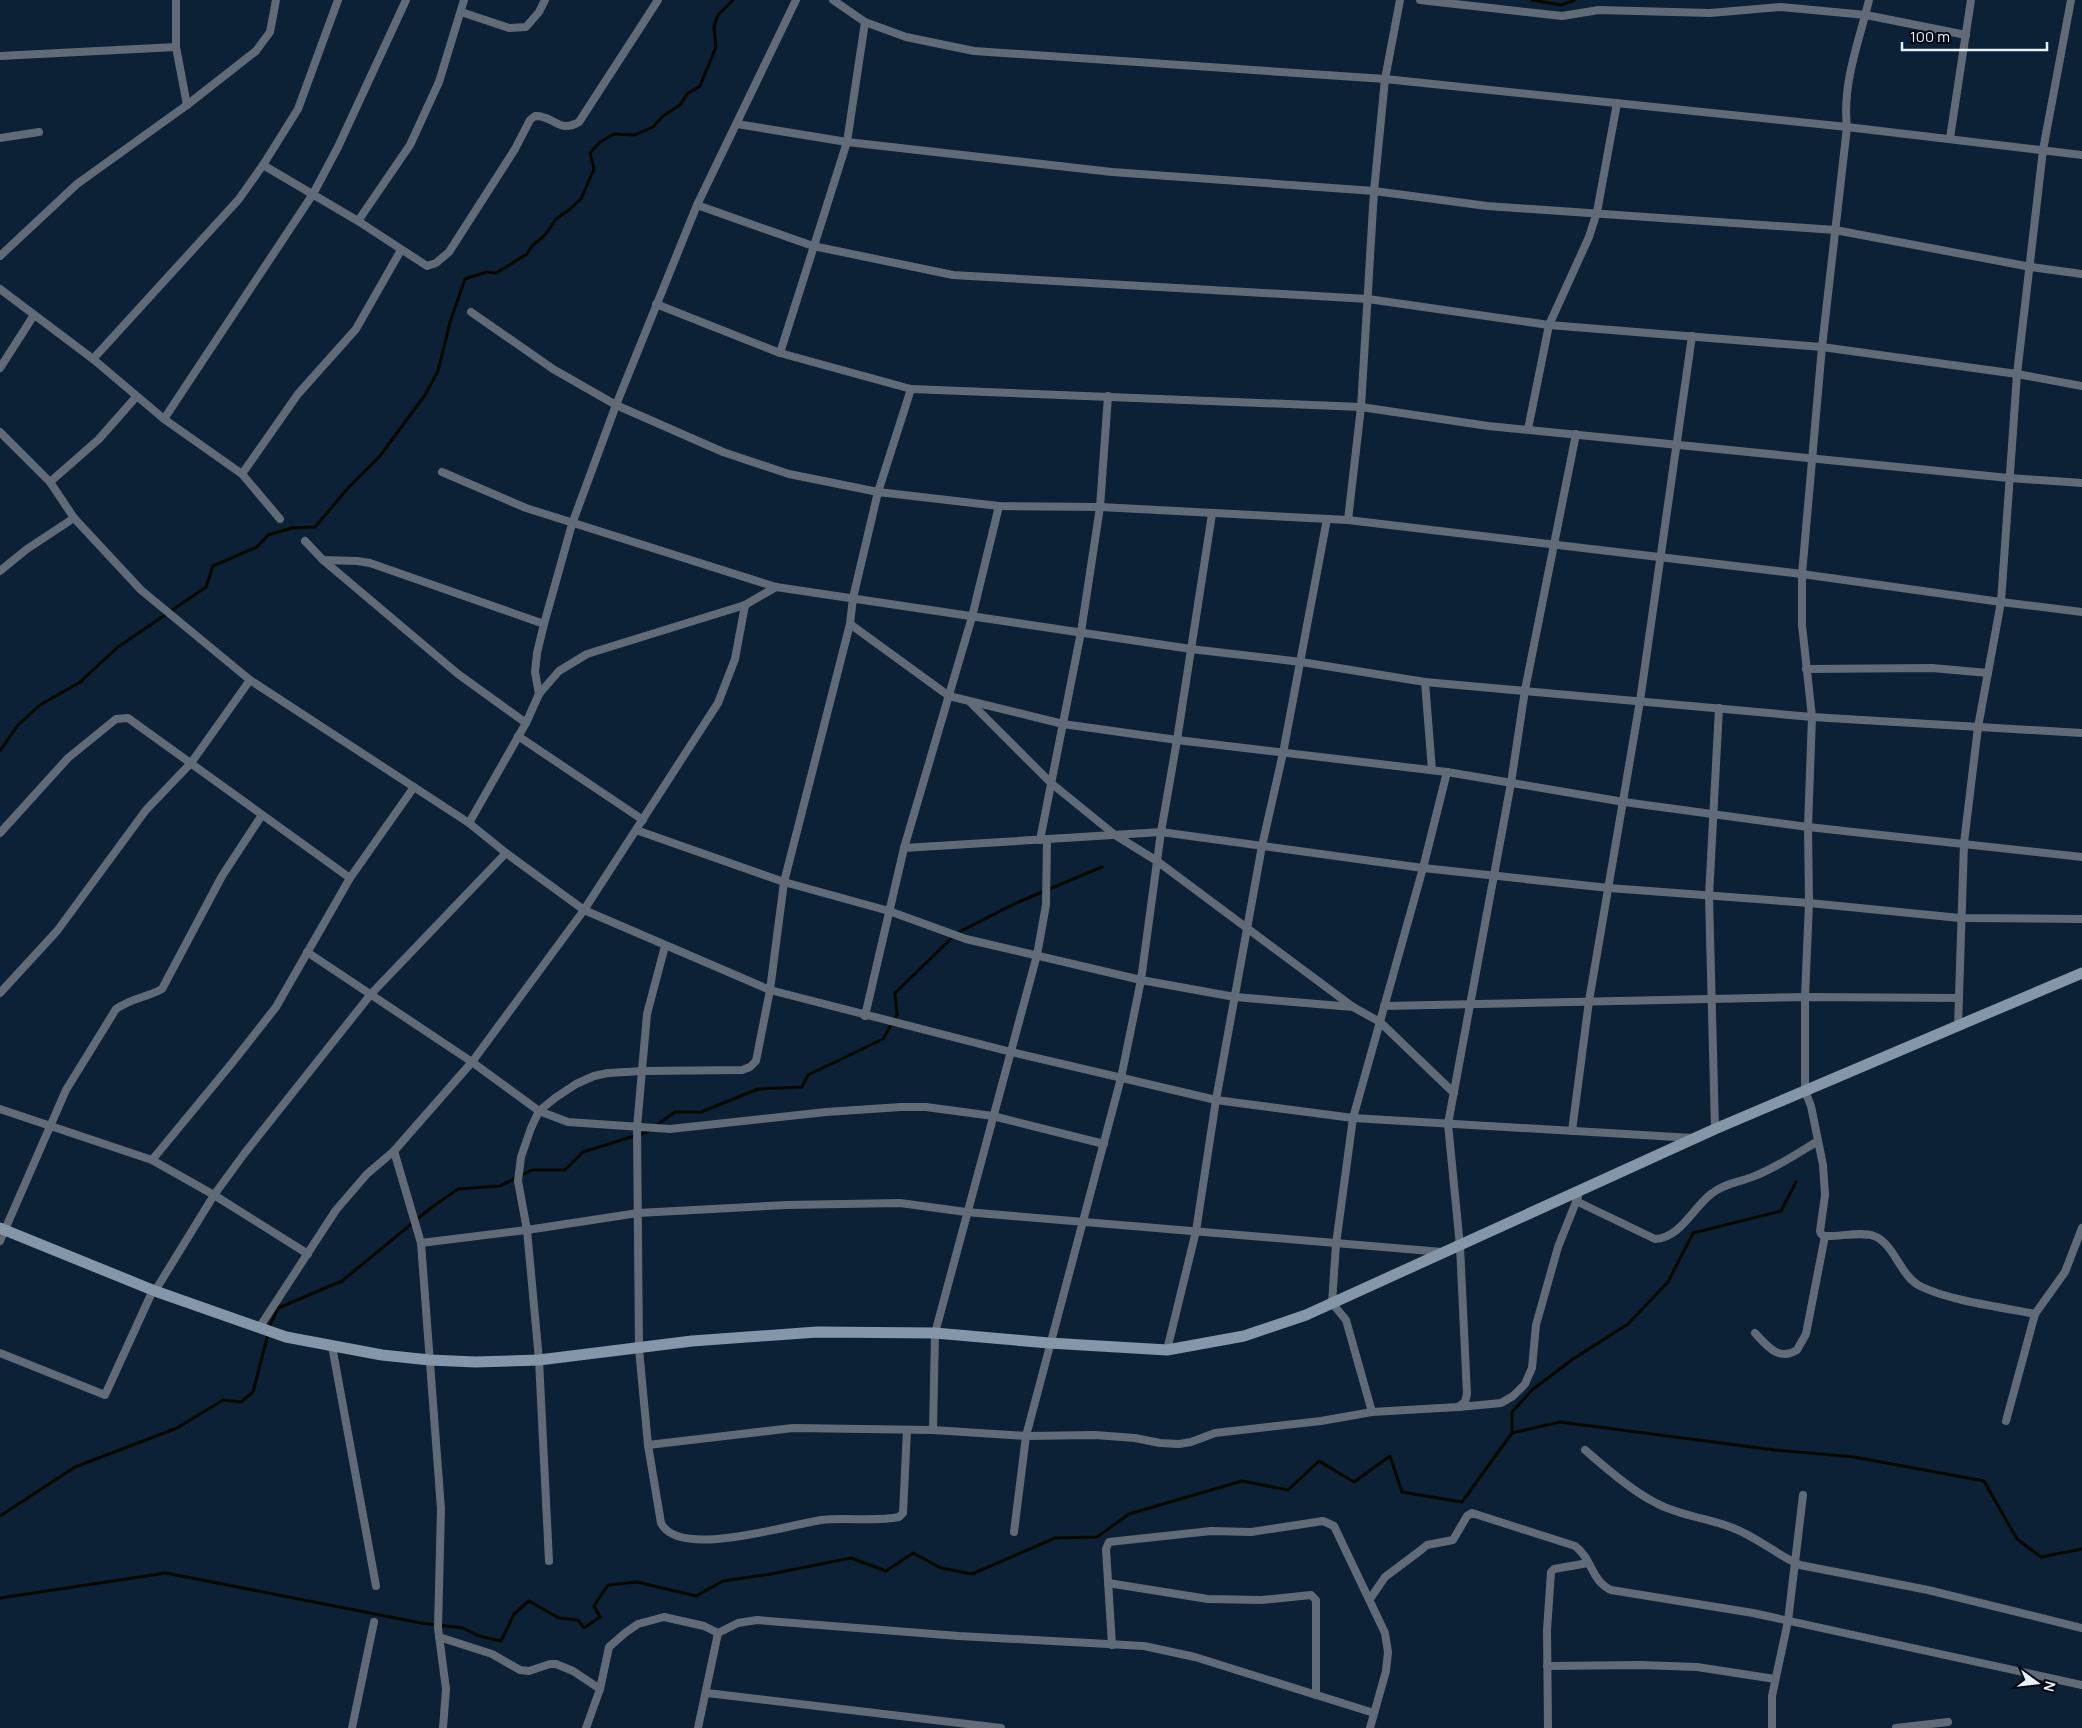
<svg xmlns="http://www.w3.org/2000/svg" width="2082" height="1728" viewBox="0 0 2082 1728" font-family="Manrope,sans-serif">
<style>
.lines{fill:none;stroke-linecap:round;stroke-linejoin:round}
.stream{stroke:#060800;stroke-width:3}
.street{stroke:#616b77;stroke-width:8}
.secondary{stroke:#8696a9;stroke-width:11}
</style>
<rect width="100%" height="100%" fill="#0c2036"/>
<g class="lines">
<g class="stream">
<polyline points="1532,0 1561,5 1575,0"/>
<polyline points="80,682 118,647 206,587 213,566 257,547 268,535 292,528 315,527 349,487 380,456 425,395 438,371 450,322 465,279 487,272 496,273 527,254 532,246 545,235 556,219 570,209 581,199 594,169 590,153 600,142 614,134 635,135 653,127 663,116 680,105 687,94 700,86 716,47 714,27 718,15 733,0"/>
<polyline points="0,751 18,725 40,705 82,681"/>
<polyline points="269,1328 278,1308 342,1281 432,1207 458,1189 500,1186 532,1170 565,1170 583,1152 647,1132 675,1112 701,1112 758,1089 802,1087 808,1075 883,1039 897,1015 895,993 957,933 1016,903 1102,867"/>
<polyline points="1512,1433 1512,1412 1532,1390 1573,1359 1628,1324 1668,1282 1693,1233 1781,1211 1796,1182"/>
<polyline points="0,1516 75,1467 177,1428 223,1400 241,1402 253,1392 268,1334"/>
<polyline points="0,1598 166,1573 421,1623 463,1628 479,1636 501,1641 514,1614 529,1601 559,1618 578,1620 584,1628 600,1617 594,1606 608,1585 637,1582 696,1596 723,1581 771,1574 851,1558 886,1571 913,1553 941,1568 972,1574 1055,1538 1097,1537 1129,1514 1242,1481 1288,1490 1319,1461 1354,1482 1390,1456 1402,1492 1462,1502 1512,1433 1560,1422 1775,1450 1854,1457 1984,1481 2017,1539 2041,1557 2082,1549"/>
</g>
<g class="street">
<polyline points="176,0 176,47 187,105"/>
<polyline points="833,0 865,22 906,37 974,51 1385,79 1847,127 2082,155"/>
<polyline points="1420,0 1562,16 1599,10 1710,13 1781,7 1866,15 1966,35"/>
<path d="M1869,0C1859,42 1842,83 1847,127L1822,347L1802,574V625L1812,717L1808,827L1809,903L1805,997V1091L1811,1106L1823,1165L1825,1195L1820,1231L1821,1234L1825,1236C1838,1237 1862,1231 1874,1236C1894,1243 1900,1276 1920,1286C1950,1301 2001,1307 2035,1314"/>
<polyline points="461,12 509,28 526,27 539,12 545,0"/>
<polyline points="0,56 176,47"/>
<polyline points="737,124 847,142 1112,172 1374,191 1487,206 1835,230 2031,267 2082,274"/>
<polyline points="0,138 39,132"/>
<polyline points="1950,138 1971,0"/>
<path d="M263,165L358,221L427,266L436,263L449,252L515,149L530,120L535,116C554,115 558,134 579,122L658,0"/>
<polyline points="697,205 813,246 953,275 1368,299 1549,325 1822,347 2017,374 2082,386"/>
<polyline points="358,221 410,145 439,82 464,0"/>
<polyline points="0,256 77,184 187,105 256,51 270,32 276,0"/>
<polyline points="0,289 93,359 164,419 242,474 280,519"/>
<polyline points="656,304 780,353 911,389 1361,407 1488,426 2009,478 2082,483"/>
<polyline points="471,312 553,369 616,405 723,452 789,474 878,492 999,506 1100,507 1348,520 1802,574 2001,602 2082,612"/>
<polyline points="780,353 847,142 865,22"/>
<polyline points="93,359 239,199 263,165 298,109 338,0"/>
<polyline points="0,368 34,315"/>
<polyline points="164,419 313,194 338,147 406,0"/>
<polyline points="1528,429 1549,325 1589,237 1597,212 1617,103"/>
<polyline points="0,432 50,482 74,518 141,590 250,680 469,823 506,853 584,910 770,990 1011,1052 1216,1100 1353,1118 1693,1138"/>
<polyline points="442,472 526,508 776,587 1191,649 1301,662 1425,682 1812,717 2082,733"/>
<polyline points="242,474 298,394 356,329 401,250"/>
<polyline points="50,482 99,439 136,397"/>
<polyline points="1348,520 1361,407 1374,191 1385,79 1400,0"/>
<polyline points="305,541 323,560 458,674 526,723"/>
<polyline points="323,560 357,561 370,563 544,624"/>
<polyline points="0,571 27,549 74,518"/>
<polyline points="850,624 949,696 1063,724 1177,740 1447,772 1624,802 1808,827 2082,857"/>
<polyline points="1806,669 1932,668 1988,673"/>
<polyline points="1425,682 1432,770"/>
<polyline points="539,694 535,672 537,653 544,624 572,524 616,405 697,205 796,0"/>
<polyline points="971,703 1051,783 1115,835 1157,861 1353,1007 1380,1022 1454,1093"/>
<polyline points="518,736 643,820"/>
<polyline points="469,823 526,723 539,694 559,671 587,654 745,605 776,587"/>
<polyline points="636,830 784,882 889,911 966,939 1141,980 1235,997 1353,1007"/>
<polyline points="0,833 68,758 116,719 128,718 350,878"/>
<polyline points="1040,840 1081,632 1100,507 1108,396"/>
<polyline points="904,848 1161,832 1423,868 1609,888 1809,903 1960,918 2082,919"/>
<path d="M665,946L647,1014L637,1127L639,1349L648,1445L661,1523C679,1560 790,1524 822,1520C847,1517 874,1522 899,1517L903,1513L907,1430"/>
<polyline points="307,952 472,1062 539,1111 568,1122 670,1129 826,1112 901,1107 926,1107 993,1116 1104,1144"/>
<polyline points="0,993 57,931 146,810 191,763 250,680"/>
<polyline points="1384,1006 1805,997 1959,998"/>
<polyline points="865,1016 904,848 972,617 999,506"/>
<polyline points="1958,1027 1964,843 1978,727 2001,602 2017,374 2043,150 2071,0"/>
<polyline points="0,1109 152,1160 214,1195 308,1254"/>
<polyline points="1715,1129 1709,896 1719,708"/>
<polyline points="1572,1131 1589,1001 1640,701 1692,336"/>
<polyline points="394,1151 421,1243 441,1509 438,1628 446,1689 443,1728"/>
<polyline points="152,1160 232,1063 276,1007 350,878 414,787"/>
<path d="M1576,1201L1655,1239C1680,1238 1693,1208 1711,1194C1724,1183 1742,1182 1757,1175C1779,1166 1798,1153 1818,1141"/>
<path d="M0,1241L66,1090L116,1009C132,998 145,998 162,989L222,876L262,815"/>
<polyline points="421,1243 527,1230 638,1213 786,1205 900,1203 966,1212 1442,1252"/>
<polyline points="155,1291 214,1195 244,1154 371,994 506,853"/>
<polyline points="259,1328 336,1210 367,1174 394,1151 472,1062 584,910 718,703 735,659 745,605"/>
<path d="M1755,1333C1766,1345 1779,1362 1797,1350L1806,1334L1825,1236"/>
<polyline points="332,1346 376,1586"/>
<polyline points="1167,1350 1196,1231 1216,1100 1262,846 1283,753 1327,519"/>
<polyline points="0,1353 105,1395 153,1290"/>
<polyline points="1459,1407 1501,1403 1513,1396 1525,1384 1532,1368 1536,1325 1558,1247 1578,1197"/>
<polyline points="1372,1412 1346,1320 1332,1303 1336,1244 1353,1118 1423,868 1447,772"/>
<polyline points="2006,1421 2035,1314 2065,1272 2082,1228"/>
<polyline points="933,1430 935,1333 1037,955 1046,905 1047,839"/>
<polyline points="648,1445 793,1428 933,1430 1026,1436 1121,1078 1141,980 1161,832 1177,740 1212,514"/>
<path d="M1585,1450C1606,1468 1632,1491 1656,1503C1680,1516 1708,1518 1733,1528C1757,1537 1777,1555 1800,1565L1928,1590L2082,1628"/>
<polyline points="1014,1532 1026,1436 1095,1435 1135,1438 1160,1443 1179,1444 1191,1442 1215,1433 1321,1421 1372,1412 1458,1407 1465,1402 1467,1394 1460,1246 1448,1124 1511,783 1525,690 1576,434"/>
<polyline points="549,1561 539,1360 527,1230 518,1181 521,1157 531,1128 539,1111 555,1098 576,1084 594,1076 608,1073 643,1071 742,1070 750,1067 756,1061 770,990 784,882 850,624 853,598 878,492 911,389"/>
<polyline points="1108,1583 1208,1599 1262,1600 1311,1595 1316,1600 1316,1695"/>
<path d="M1370,1599L1385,1577L1421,1550L1427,1545L1453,1540L1467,1516L1472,1513L1575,1546C1592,1558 1591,1581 1611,1590L1753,1613L2082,1685"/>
<polyline points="439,1637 492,1654 520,1670 529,1671 550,1664 556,1664 573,1671 600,1689"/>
<polyline points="1112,1645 1106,1549 1109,1542 1211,1531 1251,1532 1323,1521 1334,1526 1385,1633 1388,1652 1386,1671 1370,1728"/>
<polyline points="1547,1666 1641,1665 1697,1667 1775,1679"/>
<polyline points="707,1693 1001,1728"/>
<polyline points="352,1728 374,1622"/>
<polyline points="586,1728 600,1689 609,1647 625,1633 638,1624 664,1617 704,1626 718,1633 738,1623 757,1620 959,1636 1144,1646 1195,1657 1374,1713"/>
<polyline points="698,1728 718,1633"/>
<polyline points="1548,1728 1547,1630 1551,1572 1554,1569 1588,1563"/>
<polyline points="1772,1728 1772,1696 1788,1621 1803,1495"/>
<polyline points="1896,1728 1948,1722"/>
</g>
<polyline class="secondary" points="0,1228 155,1291 286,1337 382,1355 430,1360 475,1362 539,1360 692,1341 817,1332 935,1333 1049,1343 1167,1350 1244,1336 1306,1315 1715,1129 2082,973"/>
</g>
<g transform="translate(2037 1683) rotate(105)" stroke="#030913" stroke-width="4" paint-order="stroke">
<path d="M0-4L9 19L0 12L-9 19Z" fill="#e8f2fe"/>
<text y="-8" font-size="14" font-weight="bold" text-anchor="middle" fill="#e8f2fe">N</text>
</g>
<path d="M1902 42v8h145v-8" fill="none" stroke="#e8f2fe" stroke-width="2.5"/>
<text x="1910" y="42" font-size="15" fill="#e8f2fe" stroke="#030913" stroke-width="4" paint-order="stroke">100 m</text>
</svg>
